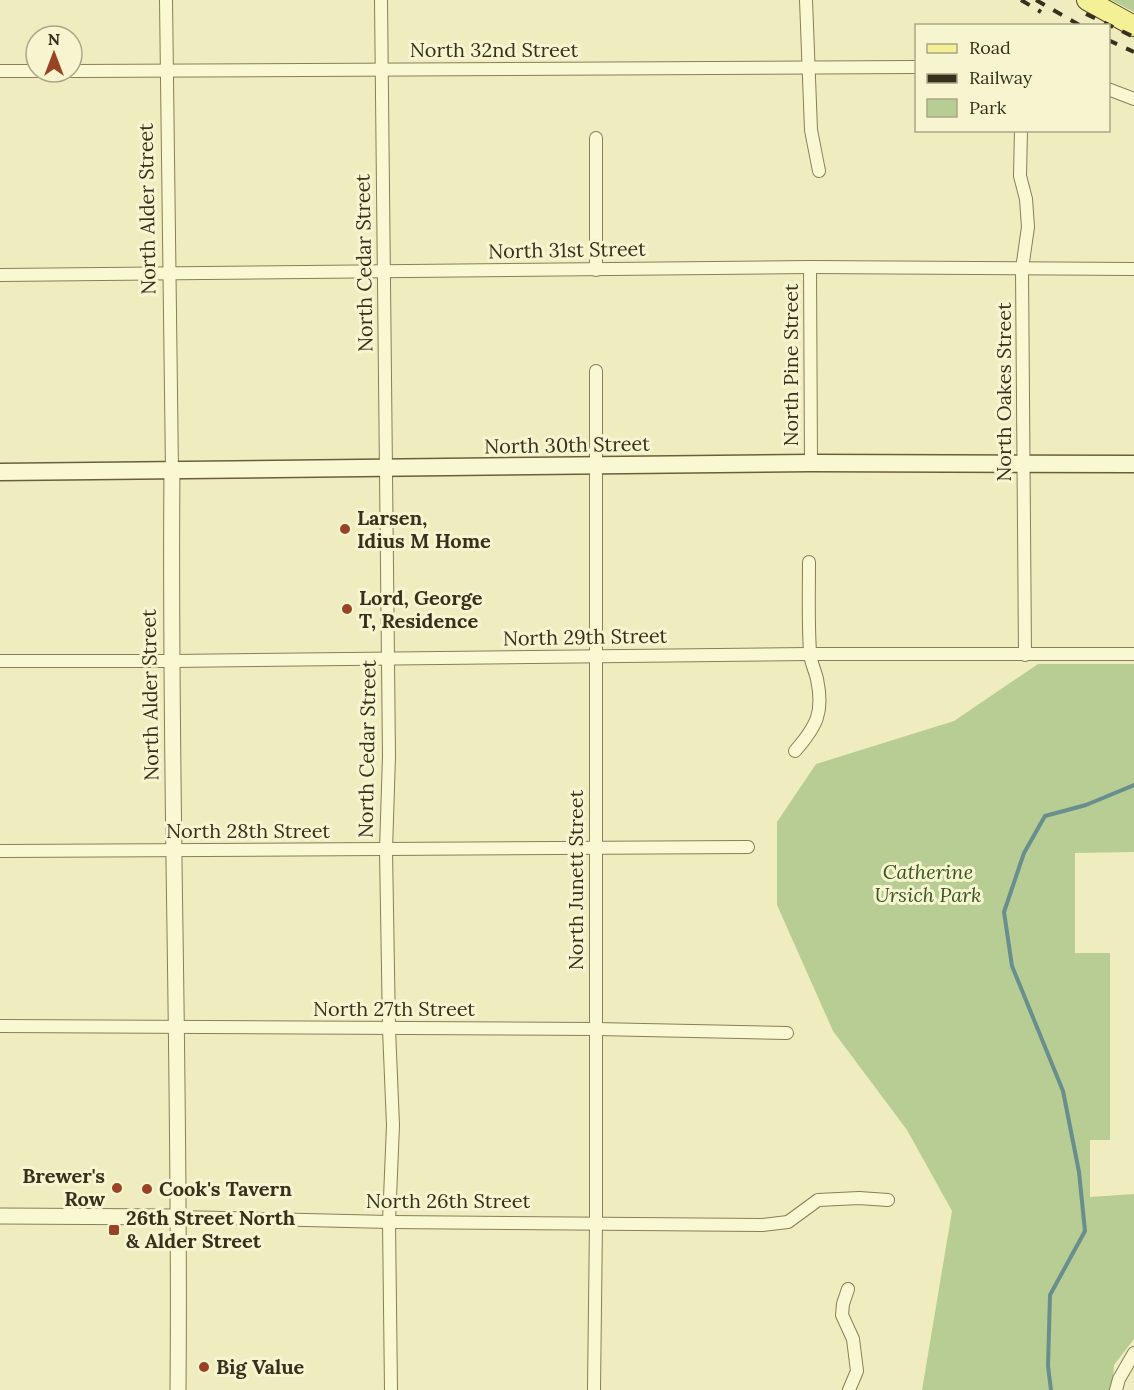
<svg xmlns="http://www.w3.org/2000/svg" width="1134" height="1390" viewBox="0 0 1134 1390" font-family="Lora,serif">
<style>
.green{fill:#b7cd93}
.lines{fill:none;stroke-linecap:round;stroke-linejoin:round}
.stream{stroke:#698e8e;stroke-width:4}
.minor-casing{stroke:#887e57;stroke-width:14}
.tertiary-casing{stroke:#887e57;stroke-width:17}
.secondary-casing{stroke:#6a5f3a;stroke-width:19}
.primary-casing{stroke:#554a2b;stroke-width:22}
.minor{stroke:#faf8d2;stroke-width:12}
.tertiary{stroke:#faf8d2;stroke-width:15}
.secondary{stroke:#faf8d2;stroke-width:16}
.primary{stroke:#f4f095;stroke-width:20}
.rail{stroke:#37301c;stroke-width:4;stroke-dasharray:10 10;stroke-linecap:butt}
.poi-dot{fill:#994325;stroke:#f6f5cf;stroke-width:2}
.labels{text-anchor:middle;stroke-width:6;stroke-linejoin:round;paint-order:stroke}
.street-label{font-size:20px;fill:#37301c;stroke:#f6f5cf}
.poi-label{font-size:20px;font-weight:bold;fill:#37301c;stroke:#f6f5cf;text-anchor:start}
.park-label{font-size:20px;font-style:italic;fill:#3a5422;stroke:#f6f5cf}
</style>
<rect width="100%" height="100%" fill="#efedbf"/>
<g class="green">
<polygon points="1111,0 1134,0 1134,12"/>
<polygon points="1038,664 1134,664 1134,852 1075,853 1075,953 1110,953 1110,1140 1090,1140 1090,1197 1134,1194 1134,1339 1114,1365 1112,1390 922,1390 952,1211 907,1130 833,1031 777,905 777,822 816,764 954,721"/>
</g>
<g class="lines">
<polyline class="stream" points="1051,1390 1048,1366 1050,1295 1085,1231 1079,1172 1063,1091 1012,966 1004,912 1024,853 1045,816 1086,805 1134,785"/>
<g class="minor-casing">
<g id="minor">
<polyline points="166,0 172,471"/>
<polyline points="381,0 389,756 386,850 389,1029 393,1125 389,1222 391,1390"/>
<polyline points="806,0 811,130 819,171"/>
<polyline points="0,71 36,71"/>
<polyline points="72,71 916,67"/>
<polyline points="1108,89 1134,99"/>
<polyline points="1021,130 1020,176 1026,199 1028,227 1022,269 1025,655"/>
<polyline points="596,138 596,270"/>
<polyline points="810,267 811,463"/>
<polyline points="0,275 810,267 1134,269"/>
<polyline points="0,661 171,661 810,654 1134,654"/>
<path d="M795,751C817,726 824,712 817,679C815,670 810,661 810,652C808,622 809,592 809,562"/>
<polyline points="0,851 748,847"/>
<polyline points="0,1026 596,1029 787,1033"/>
<polyline points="177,1217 389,1222 762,1225 788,1222 818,1200 859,1198 888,1200"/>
<polyline points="848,1289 843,1304 842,1315 853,1339 857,1371 849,1390"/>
<polyline points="594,1390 596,1222 596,371"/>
<polyline points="1116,1390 1119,1379 1134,1353"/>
</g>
</g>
<g class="tertiary-casing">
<g id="tertiary">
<path d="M172,471C169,777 181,1084 178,1390"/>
<polyline points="0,1216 177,1217"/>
</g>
</g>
<g class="secondary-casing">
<polyline id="secondary" points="0,472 811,463 1134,464"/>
</g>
<g class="primary-casing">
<polyline id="primary" points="1087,0 1134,26"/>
</g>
<use href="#minor" class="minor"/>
<use href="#tertiary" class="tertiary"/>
<use href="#secondary" class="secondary"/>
<use href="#primary" class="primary"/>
<g class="rail">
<polyline points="1021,0 1041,12"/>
<polyline points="1036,0 1081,26"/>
<polyline points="1086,14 1134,37"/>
<polyline points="1108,40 1134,52"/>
</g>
</g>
<g class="poi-dot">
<circle cx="345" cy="529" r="6"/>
<circle cx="347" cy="609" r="6"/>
<circle cx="117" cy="1188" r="6"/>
<circle cx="147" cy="1189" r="6"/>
<rect x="108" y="1224" width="12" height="12" rx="3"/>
<circle cx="204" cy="1367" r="6"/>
</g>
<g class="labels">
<g class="street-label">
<text x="494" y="57">North 32nd Street</text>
<text transform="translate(147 209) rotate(-91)" y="7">North Alder Street</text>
<text transform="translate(567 250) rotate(-1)" y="7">North 31st Street</text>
<text transform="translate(364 263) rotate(-91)" y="7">North Cedar Street</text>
<text transform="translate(791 365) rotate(-90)" y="7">North Pine Street</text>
<text transform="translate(1004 392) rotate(-90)" y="7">North Oakes Street</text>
<text transform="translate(567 445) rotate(-1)" y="7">North 30th Street</text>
<text transform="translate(585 637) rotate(-1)" y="7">North 29th Street</text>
<text transform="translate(150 695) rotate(-91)" y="7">North Alder Street</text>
<text transform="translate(367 749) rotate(-89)" y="7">North Cedar Street</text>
<text x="248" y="838">North 28th Street</text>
<text transform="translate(576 880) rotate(-90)" y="7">North Junett Street</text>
<text x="394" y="1016">North 27th Street</text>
<text x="448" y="1208">North 26th Street</text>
</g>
<g class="poi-label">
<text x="357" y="525">Larsen,<tspan x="357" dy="23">Idius M Home</tspan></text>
<text x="359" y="605">Lord, George<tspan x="359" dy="23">T, Residence</tspan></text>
<text x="105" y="1183" text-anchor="end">Brewer's<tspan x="105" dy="23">Row</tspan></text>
<text x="159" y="1196">Cook's Tavern</text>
<text x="126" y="1225">26th Street North<tspan x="126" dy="23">&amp; Alder Street</tspan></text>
<text x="216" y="1374">Big Value</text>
</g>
<g class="park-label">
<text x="928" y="879">Catherine<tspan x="928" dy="23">Ursich Park</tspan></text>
</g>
</g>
<rect x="915" y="24" width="195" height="108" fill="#f6f5cf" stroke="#aaa687" stroke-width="1.5"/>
<rect x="927" y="44" width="30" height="9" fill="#f4f095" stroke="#aaa687" stroke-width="1.5"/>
<text x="969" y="54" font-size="18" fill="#37301c">Road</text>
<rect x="927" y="74" width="30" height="9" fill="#37301c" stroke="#aaa687" stroke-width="1.5"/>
<text x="969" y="84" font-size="18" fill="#37301c">Railway</text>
<rect x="927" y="99" width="30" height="18" fill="#b7cd93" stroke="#aaa687" stroke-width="1.5"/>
<text x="969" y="114" font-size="18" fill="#37301c">Park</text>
<g transform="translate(54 54)"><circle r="28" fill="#f6f5cf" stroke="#aaa687" stroke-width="1.5"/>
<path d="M0-4.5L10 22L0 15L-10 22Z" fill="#994325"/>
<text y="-9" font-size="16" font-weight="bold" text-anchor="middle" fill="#37301c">N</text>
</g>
</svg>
